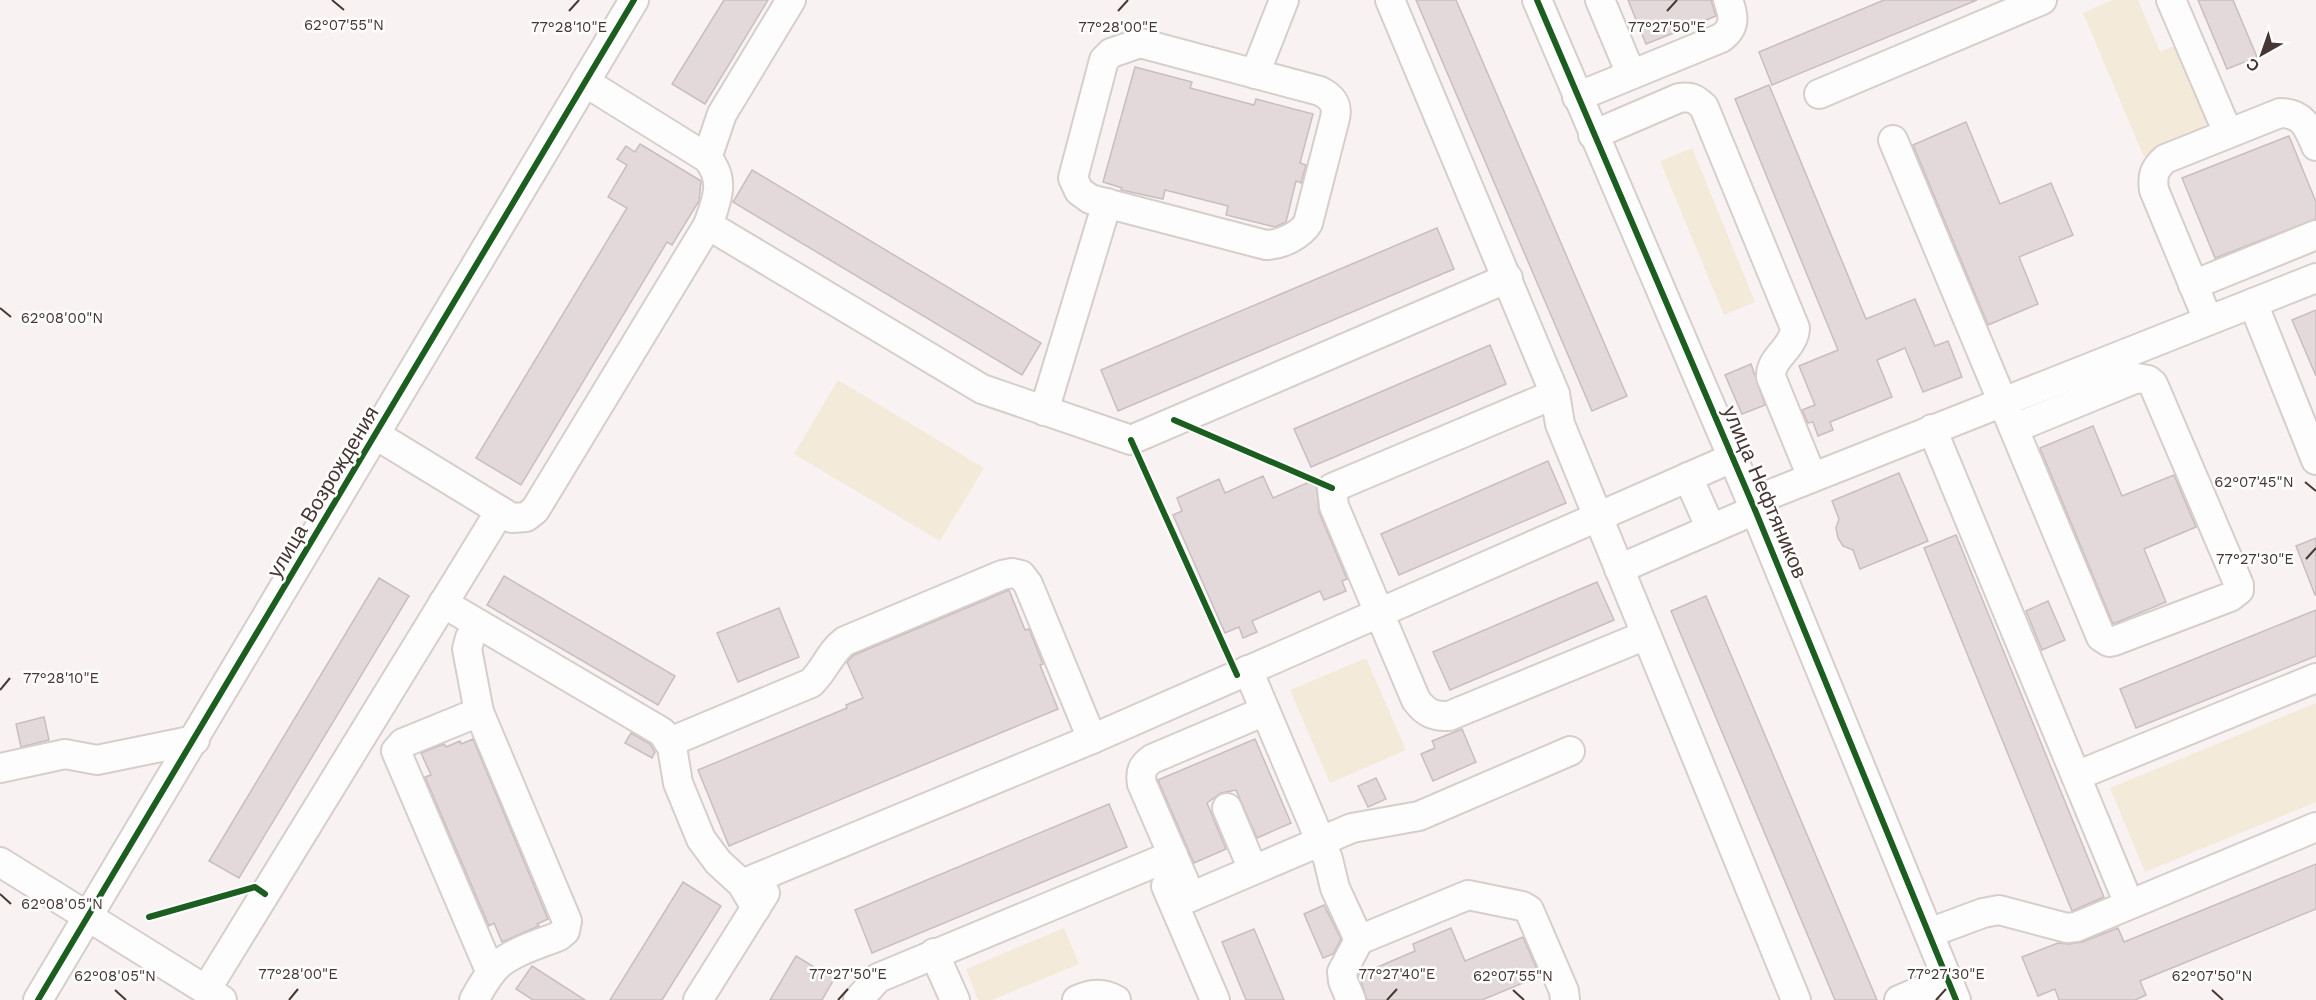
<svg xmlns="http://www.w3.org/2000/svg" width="2316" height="1000" viewBox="0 0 2316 1000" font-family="'Work Sans',sans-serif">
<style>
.green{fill:#f4eada}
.building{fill:#e4d9da;stroke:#c8bebf;stroke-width:1.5}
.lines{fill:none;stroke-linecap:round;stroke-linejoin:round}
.minor-casing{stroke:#d7cecc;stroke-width:32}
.minor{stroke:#fefdfd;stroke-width:28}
.cycleway-casing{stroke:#fff;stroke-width:10}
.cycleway{stroke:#1b5e20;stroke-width:6}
.ticks{fill:none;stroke:#473734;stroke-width:2}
.labels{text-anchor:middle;stroke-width:5;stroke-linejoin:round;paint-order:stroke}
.street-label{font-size:21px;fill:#473734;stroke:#fff}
.ticks-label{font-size:15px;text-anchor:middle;fill:#473734;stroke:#fff;stroke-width:5;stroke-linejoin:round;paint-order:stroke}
</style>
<rect width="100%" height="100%" fill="#f8f3f2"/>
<g class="green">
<polygon points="2112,0 2138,0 2160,52 2176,45 2207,117 2205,126 2200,132 2144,157 2083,13"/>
<polygon points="1692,148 1755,302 1724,315 1660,161"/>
<polygon points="838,380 984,468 940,541 794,454"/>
<polygon points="1366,658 1406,750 1330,783 1290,690"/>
<polygon points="2316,703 2316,802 2145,872 2110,788"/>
<polygon points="1064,928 1079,964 992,1000 978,1000 966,969"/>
</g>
<g class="building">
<polygon points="724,0 768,0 705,104 672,84"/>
<polygon points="1416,0 1456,0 1627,396 1592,411"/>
<polygon points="1628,0 1711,0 1716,16 1646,44"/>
<polygon points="1884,0 1977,0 1772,85 1759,52"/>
<polygon points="2198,0 2233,0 2257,57 2227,69"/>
<polygon points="1135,67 1192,82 1190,88 1254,105 1256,99 1313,114 1300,163 1306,165 1301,183 1296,181 1286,222 1275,227 1226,215 1228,206 1165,190 1163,199 1121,190 1122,188 1103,182"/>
<polygon points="1769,85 1866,319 1915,299 1935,346 1948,341 1962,377 1923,392 1905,348 1877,360 1892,397 1830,422 1833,430 1818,436 1813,422 1808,423 1802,410 1815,405 1799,366 1838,350 1735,99"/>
<polygon points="1966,122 2000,204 2051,183 2073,235 2019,257 2038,304 1988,325 1913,145"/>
<polygon points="2289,136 2316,202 2316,219 2215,258 2182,178"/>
<polygon points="640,144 701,181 699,201 672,245 667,242 521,485 476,458 627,208 608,197 627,165 617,159 626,146 635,152"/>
<polygon points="752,170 1041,343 1022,375 733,202"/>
<polygon points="1437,228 1454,269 1118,411 1101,370"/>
<polygon points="2316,310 2316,376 2292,320"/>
<polygon points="1490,345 1506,384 1311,467 1294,429"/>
<polygon points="1751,364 1765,405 1742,414 1725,375"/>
<polygon points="2093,426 2122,496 2174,475 2196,527 2144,549 2166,602 2113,624 2040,448"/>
<polygon points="1548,461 1566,503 1399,575 1381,534"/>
<polygon points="1899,473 1928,541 1860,569 1853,550 1843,546 1838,538 1836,528 1839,519 1832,501"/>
<polygon points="1263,476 1273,498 1316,479 1319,512 1347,579 1342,581 1346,591 1324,600 1320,591 1252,621 1257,632 1243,638 1239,627 1225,633 1173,515 1182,511 1177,498 1219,479 1225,493"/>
<polygon points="1956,535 2104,897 2072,911 1924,548"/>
<polygon points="2316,538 2316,595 2315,595 2296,546"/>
<polygon points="504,576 675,676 658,705 487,605"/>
<polygon points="379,578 409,596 239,878 209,861"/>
<polygon points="1597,582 1614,620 1450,690 1433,652"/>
<polygon points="1009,590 1025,630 1029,629 1043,664 1040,665 1058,709 729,846 698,770 847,708 846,705 863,698 847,662 854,655"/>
<polygon points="1706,596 1877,1000 1835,1000 1671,611"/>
<polygon points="2048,601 2065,640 2042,650 2026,611"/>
<polygon points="779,608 799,657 738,682 717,633"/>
<polygon points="2316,610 2316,656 2136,728 2120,689"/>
<polygon points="44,717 49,740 21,747 16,724"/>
<polygon points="1462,729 1476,762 1433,781 1421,754 1435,748 1432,741"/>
<polygon points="631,733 650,744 655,752 652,758 625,743"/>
<polygon points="473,739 548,919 537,924 539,926 502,942 494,923 489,926 440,812 425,777 431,775 421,753 444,744 446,747 460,741 461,744"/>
<polygon points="1255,739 1291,823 1257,838 1236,790 1221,793 1207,803 1226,849 1194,863 1158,780"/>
<polygon points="1376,778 1386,799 1368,807 1358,786"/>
<polygon points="1109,804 1127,847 872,953 855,910"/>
<polygon points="2316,864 2316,909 2140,981 2146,995 2135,1000 2059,1000 2055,989 2038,996 2022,957 2058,943 2069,944 2082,942 2118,928 2124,942"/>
<polygon points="683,882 721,906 662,1000 610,1000"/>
<polygon points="1324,905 1341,939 1333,954 1323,958 1304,914"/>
<polygon points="1451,928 1465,961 1523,937 1540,976 1482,1000 1367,1000 1359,975 1415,951 1413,944"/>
<polygon points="1254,929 1284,1000 1246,1000 1222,942"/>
<polygon points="796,956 834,979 822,1000 770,1000"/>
<polygon points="532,966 585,1000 533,1000 516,989"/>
</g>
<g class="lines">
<g class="minor-casing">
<g id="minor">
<polyline points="1390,0 1555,394 1560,424 1796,1000"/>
<polyline points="1537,0 1755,510 1956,1000"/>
<polyline points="1600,0 1631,74"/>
<polyline points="2171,0 2228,133"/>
<path d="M1140,43L1320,91C1332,97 1338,105 1335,118L1308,223C1301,235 1281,245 1266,245L1090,199L1079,191L1073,178L1104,60L1111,53Z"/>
<polyline points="1255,74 1284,0"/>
<path d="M585,82L707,158C726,180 717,200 708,225L982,389L1131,440L1508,278"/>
<polyline points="1819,94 2042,0"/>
<path d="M1577,97L1721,38C1736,27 1734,16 1728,0"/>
<path d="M1593,135L1679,98C1691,96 1696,99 1704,107L1795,328C1794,349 1770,357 1771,377L1812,477"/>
<polyline points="1893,140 2101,637 2109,642 2114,641 2230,597 2239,590 2239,585 2153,384 2148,380 2137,378 2015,428"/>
<polyline points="707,158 722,114 791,0"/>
<polyline points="2193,285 2316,235"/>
<polyline points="2253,303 2316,460"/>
<path d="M2208,320L2154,190C2152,176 2154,169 2165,159L2280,113C2303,113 2308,127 2316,146"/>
<path d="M1555,394L1332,488L1334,506L1416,700C1425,712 1433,717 1449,716L1646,635"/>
<polyline points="1044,411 1107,203"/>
<polyline points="1932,429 2129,904"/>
<polyline points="376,435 512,518 526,517 535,510 708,225"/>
<polyline points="1751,502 2316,278"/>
<polyline points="1711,529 1755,510"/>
<polyline points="1619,569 1711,529 1688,477"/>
<polyline points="443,603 662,732 672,747 678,783 701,839 718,862 742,884 756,908"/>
<polyline points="478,624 470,638 467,649 479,712 403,743 396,751 491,973"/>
<polyline points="1248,670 1328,859 1335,888 1359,940"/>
<path d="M670,742L811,683C825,670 830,652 845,641L1002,575L1012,573L1021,575L1028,584L1092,739"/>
<polyline points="0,768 65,754 97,760 195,740"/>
<polyline points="2076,776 2316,678"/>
<polyline points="1227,808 1253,870"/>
<polyline points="0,862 222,1000"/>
<polyline points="742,884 1092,739 1732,458"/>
<polyline points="1166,886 1215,1000"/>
<path d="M1191,897L1142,784C1140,772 1142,766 1152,759L1265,711"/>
<polyline points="1174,904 1352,828 1419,816 1570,751"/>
<polyline points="1929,933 1983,913 1999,910 2067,928 2076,927 2316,827"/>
<polyline points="934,953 955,1000"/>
<polyline points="206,990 500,511"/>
<polyline points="38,1000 634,0"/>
<path d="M474,1000C481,988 488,974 498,965C514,951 540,944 559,936L565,931L567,921L479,712"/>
<polyline points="698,1000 765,893"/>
<polyline points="858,1000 878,978 1173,855"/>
<path d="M1077,1000C1091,994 1102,992 1116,1000"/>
<polyline points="1351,1000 1343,981 1342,972 1359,940 1468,895 1522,906 1529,910 1564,991 1565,1000"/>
<polyline points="1899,1000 1948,979"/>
</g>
</g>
<use href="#minor" class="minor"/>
<g class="cycleway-casing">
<g id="cycleway">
<polyline points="1537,0 1755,510 1956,1000"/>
<polyline points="1174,420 1332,488"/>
<polyline points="1131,440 1237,675"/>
<polyline points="149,917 255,887 265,894"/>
<polyline points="38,1000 634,0"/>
</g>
</g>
<use href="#cycleway" class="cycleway"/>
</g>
<path class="ticks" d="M332,0L344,10M569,11L579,0M1118,11L1128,0M1667,11L1677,0M0,308L11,317M2305,482L2316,491M2306,559L2316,548M0,690L10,678M0,894L11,904M115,990L126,1000M1513,990L1524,1000M2212,990L2223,1000M289,1000L298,989M838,1000L848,989M1387,1000L1397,989M1936,1000L1946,989"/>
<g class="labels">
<g class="street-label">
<text transform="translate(323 492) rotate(-59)" y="7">улица Возрождения</text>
<text transform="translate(1765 492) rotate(67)" y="7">улица Нефтяников</text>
</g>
</g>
<g class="ticks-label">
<text x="344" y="30">62°07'55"N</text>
<text x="569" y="32">77°28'10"E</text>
<text x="1118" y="32">77°28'00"E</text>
<text x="1667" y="32">77°27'50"E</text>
<text x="62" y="323">62°08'00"N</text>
<text x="2254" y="487">62°07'45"N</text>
<text x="2255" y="564">77°27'30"E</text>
<text x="61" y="683">77°28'10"E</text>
<text x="62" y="909">62°08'05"N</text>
<text x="298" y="979">77°28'00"E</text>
<text x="848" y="979">77°27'50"E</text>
<text x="1397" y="979">77°27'40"E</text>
<text x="1946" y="979">77°27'30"E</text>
<text x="115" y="981">62°08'05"N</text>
<text x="1513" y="981">62°07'55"N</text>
<text x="2212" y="981">62°07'50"N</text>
</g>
<g transform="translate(2262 54) rotate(220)" stroke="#ffffff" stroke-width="4.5" paint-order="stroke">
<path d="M0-4.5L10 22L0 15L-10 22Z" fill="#473734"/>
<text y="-9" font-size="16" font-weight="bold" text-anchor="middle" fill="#473734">С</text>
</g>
</svg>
